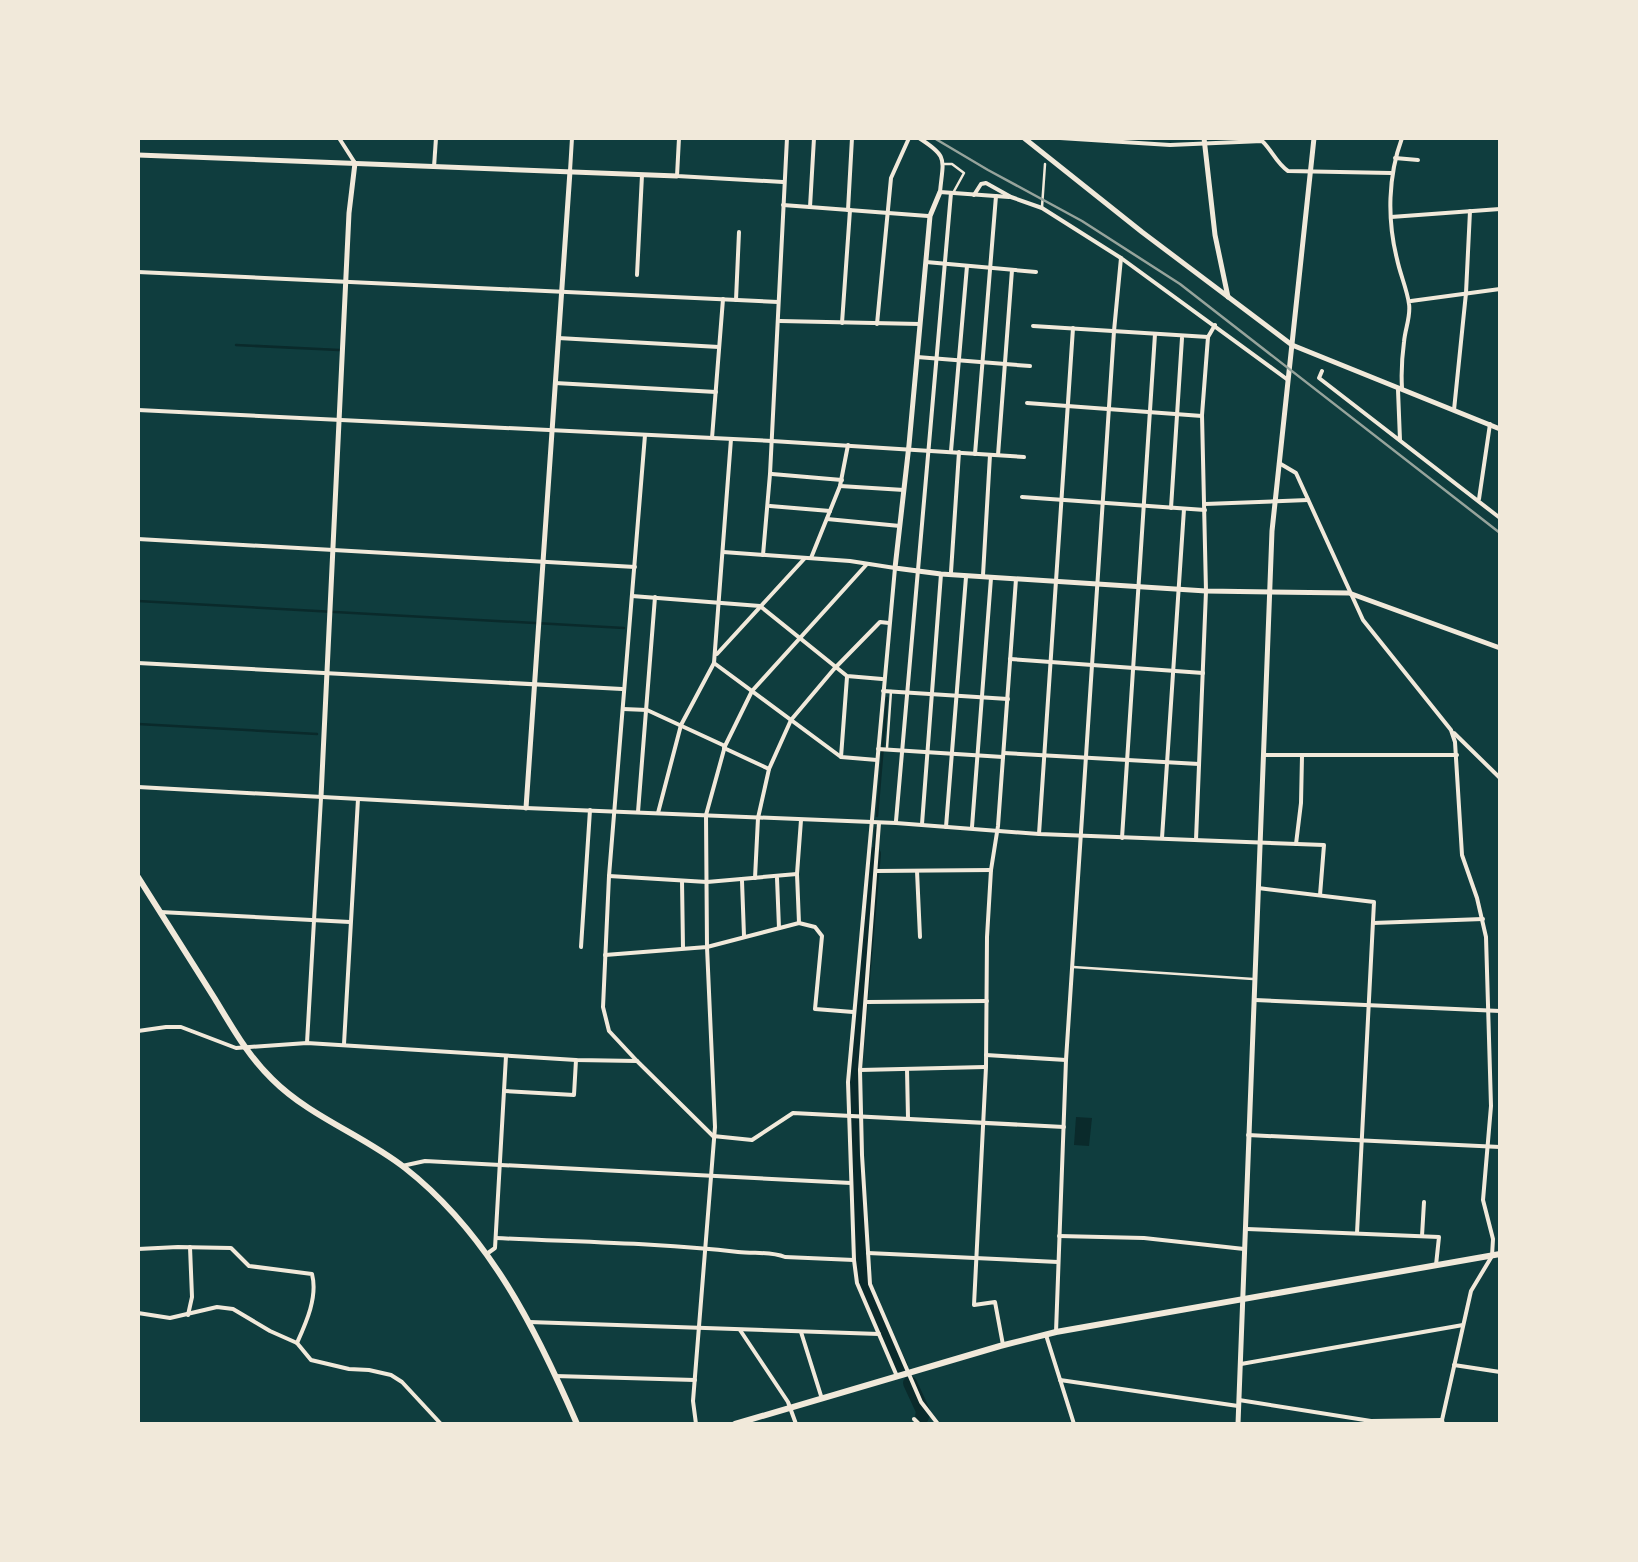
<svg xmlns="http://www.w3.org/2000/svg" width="1638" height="1562" viewBox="0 0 1638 1562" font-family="'Noto Serif',serif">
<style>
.water{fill:#0a2a2b}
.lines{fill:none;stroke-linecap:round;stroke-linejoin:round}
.stream{stroke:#0a2a2b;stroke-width:2.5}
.river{stroke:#0a2a2b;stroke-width:14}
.service{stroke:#f1e9da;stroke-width:2.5}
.pedestrian{stroke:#f1e9da;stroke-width:2.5}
.minor{stroke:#f1e9da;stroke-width:4}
.tertiary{stroke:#f1e9da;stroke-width:5}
.primary{stroke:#f1e9da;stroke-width:6}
.rail{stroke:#97a49c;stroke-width:2.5}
</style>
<rect width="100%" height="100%" fill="#0f3d3e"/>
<polygon class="water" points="1076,1117 1092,1118 1089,1146 1074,1145"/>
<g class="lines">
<g class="stream">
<polyline points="236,345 339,350"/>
<polyline points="138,601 624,628"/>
<polyline points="138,724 317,734"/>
<polyline points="877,816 887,698"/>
<polyline points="874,854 876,828"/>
</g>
<g class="river">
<polyline points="874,854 855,1071 854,1118 859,1228 865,1286 887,1339 901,1366"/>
<polyline points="910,1383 923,1411 922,1417"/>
</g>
<polyline class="service" points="944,164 952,164 964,173 953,193"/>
<g class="pedestrian">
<polyline points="1042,207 1045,164"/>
<polyline points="887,748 891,691"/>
<polyline points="1073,967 1253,979"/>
</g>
<g class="minor">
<polyline points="339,138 355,163"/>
<polyline points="679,138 677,176 783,182"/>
<path d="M919,138C949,157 943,159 940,192L1009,197"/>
<path d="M1060,138L1170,145L1262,141C1272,150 1276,163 1288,171L1391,173"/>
<path d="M1402,138C1388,176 1387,219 1397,259C1400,274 1407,289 1409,304C1411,316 1405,329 1404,342C1402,357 1401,372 1402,388"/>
<polyline points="1395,158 1418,160"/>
<polyline points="434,167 436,138"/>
<polyline points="570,171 572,138"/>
<polyline points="974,195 981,184 986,183 1011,197 1042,208 1121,258 1288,380"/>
<polyline points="783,205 928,216"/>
<polyline points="810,207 814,138"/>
<polyline points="848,210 852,138"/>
<polyline points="1391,217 1500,209"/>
<polyline points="926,262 1036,272"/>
<polyline points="138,272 778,302"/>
<polyline points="637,275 642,175"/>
<polyline points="736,300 739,232"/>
<polyline points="1411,301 1500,289"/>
<polyline points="780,321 920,324"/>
<polyline points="842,323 850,210"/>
<polyline points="877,324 891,178 909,138"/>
<polyline points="1033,326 1208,337"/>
<polyline points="558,338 719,347"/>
<polyline points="917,357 1030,366"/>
<polyline points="1322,371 1319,378 1500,518"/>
<polyline points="555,383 716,392"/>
<polyline points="1398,390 1400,440"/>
<polyline points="1027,403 1202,416"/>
<polyline points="138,410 772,441 1024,457"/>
<polyline points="1454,410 1466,293 1470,211"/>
<polyline points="645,435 609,876 603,1007 609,1031 637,1061 713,1136 752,1140 793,1113 1064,1127"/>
<polyline points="712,438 723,299"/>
<polyline points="951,451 967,266"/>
<polyline points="975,454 996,196"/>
<polyline points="998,455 1012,270"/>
<polyline points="1279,463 1296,473 1363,620 1451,730 1455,742 1462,855 1477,898 1486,937 1491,1106 1483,1200 1493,1239 1492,1256 1471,1291 1442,1420 1443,1424"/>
<polyline points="772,474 842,480"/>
<polyline points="840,486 904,490"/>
<polyline points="1022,497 1205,510"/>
<polyline points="1479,499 1490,424"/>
<polyline points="1205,504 1308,500"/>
<polyline points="770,506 830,511"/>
<polyline points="1171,508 1182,338"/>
<polyline points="827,519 900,526"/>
<polyline points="138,539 635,567"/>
<polyline points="723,552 850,561 895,568 848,1082 854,1260 857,1283 896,1374"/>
<polyline points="763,555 770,474 787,138"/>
<polyline points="811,558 840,486 848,445"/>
<polyline points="951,572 959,452"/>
<polyline points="983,575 990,455"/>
<polyline points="632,596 760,606 847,676 882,679"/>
<polyline points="717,654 805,558"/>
<polyline points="1010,659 1203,673"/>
<polyline points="138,663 622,689"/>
<polyline points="714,663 841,757 877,760"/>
<polyline points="883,691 1008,699"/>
<polyline points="623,709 647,710 725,746"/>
<polyline points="1454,733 1500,778"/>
<polyline points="724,748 769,769"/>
<polyline points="878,749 1003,757"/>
<polyline points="1004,753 1199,764"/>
<polyline points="1264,755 1457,755"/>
<polyline points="841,757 847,677"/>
<polyline points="138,787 526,808 896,823 1039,834 1324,845 1320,895"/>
<polyline points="638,812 655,597"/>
<polyline points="658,813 681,725 714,663 731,439"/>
<polyline points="896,821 951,193"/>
<polyline points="879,823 860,1070 862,1155 870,1284 921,1402 938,1424"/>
<polyline points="922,824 941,574"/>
<polyline points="946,827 966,577"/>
<polyline points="972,827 991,578"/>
<polyline points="1039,834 1073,328"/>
<polyline points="1122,838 1155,334"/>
<polyline points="1162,838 1184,509"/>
<polyline points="1196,840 1206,591 1202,415 1208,337 1215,325"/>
<polyline points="1296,844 1301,803 1302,756"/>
<polyline points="876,871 991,870"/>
<polyline points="917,871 920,937"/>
<polyline points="609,876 707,882 797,874"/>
<polyline points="755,878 758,818 769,769 791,720 834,669 880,622 889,623"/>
<polyline points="777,878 779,928"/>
<polyline points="682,881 683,948"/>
<polyline points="742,881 744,936"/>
<polyline points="1258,888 1374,902 1357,1233"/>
<polyline points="160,912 350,922"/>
<polyline points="799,923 797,874 801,820"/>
<polyline points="1373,923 1483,919"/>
<polyline points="581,947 590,810"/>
<polyline points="605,955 707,947 799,923 815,927 822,936 815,1009 853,1012"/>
<polyline points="1255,1000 1500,1011"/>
<polyline points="867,1002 987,1001"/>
<polyline points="138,1031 166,1027 181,1027 236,1048 307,1043 576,1060 637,1061"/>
<polyline points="307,1043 321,798"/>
<polyline points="344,1044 358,799"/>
<polyline points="986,1055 1066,1060"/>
<polyline points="907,1069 908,1118"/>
<polyline points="860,1070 985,1067"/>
<polyline points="504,1091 574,1095 576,1060"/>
<polyline points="1248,1135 1500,1147"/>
<polyline points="402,1166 425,1161 851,1183"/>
<polyline points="1247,1229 1439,1237 1436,1265"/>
<polyline points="1059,1236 1144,1238 1244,1249"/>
<polyline points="1422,1236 1424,1202"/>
<path d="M496,1238C576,1242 658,1243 738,1252C754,1254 770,1251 785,1257L854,1260"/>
<path d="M138,1249L178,1247L231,1248L249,1266L312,1274C318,1297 306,1323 297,1343"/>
<polyline points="488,1253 495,1248 506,1056"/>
<polyline points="868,1253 1058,1262"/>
<polyline points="138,1313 170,1318 217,1307 233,1309 270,1331 297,1343 311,1360 349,1369 369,1370 391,1375 402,1382 441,1424"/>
<polyline points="188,1315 192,1297 190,1247"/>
<polyline points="529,1322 879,1334"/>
<polyline points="740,1330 788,1402 796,1424"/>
<polyline points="801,1332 822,1399"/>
<polyline points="1056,1332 1066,1060 1114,331 1121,258"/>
<polyline points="1046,1335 1074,1424"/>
<polyline points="1003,1345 995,1302 974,1305 986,1067 987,937 991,870 998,826 1016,579"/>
<polyline points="1241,1364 1463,1325"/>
<polyline points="1454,1365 1500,1372"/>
<polyline points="555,1376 695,1380"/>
<polyline points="1060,1380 1238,1406"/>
<polyline points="1239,1400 1371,1421 1442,1420"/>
<polyline points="914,1419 919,1424"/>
<polyline points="696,1424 693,1401 715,1127 707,947 706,815 725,746 752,691 867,564"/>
</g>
<g class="tertiary">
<polyline points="1024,138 1142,232 1292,345 1500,429"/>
<polyline points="1204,138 1215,235 1228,297"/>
<polyline points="138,155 677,176"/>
<polyline points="940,192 930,216 909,445 895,568 941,574 1206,591 1349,593 1500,648"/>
<polyline points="321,797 349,213 355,163"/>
<polyline points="526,808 570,171"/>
<polyline points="1238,1424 1272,531 1314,138"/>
</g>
<g class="primary">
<path d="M138,877C163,917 189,958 215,999C232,1027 248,1056 272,1079C310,1117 363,1135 405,1168C489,1234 536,1329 577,1424"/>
<polyline points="735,1424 1000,1346 1056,1332 1500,1254"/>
</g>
<polyline class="rail" points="934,138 988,170 1082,221 1180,284 1500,533"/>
</g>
<rect width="1638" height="1562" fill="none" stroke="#f1e9da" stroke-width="280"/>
</svg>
